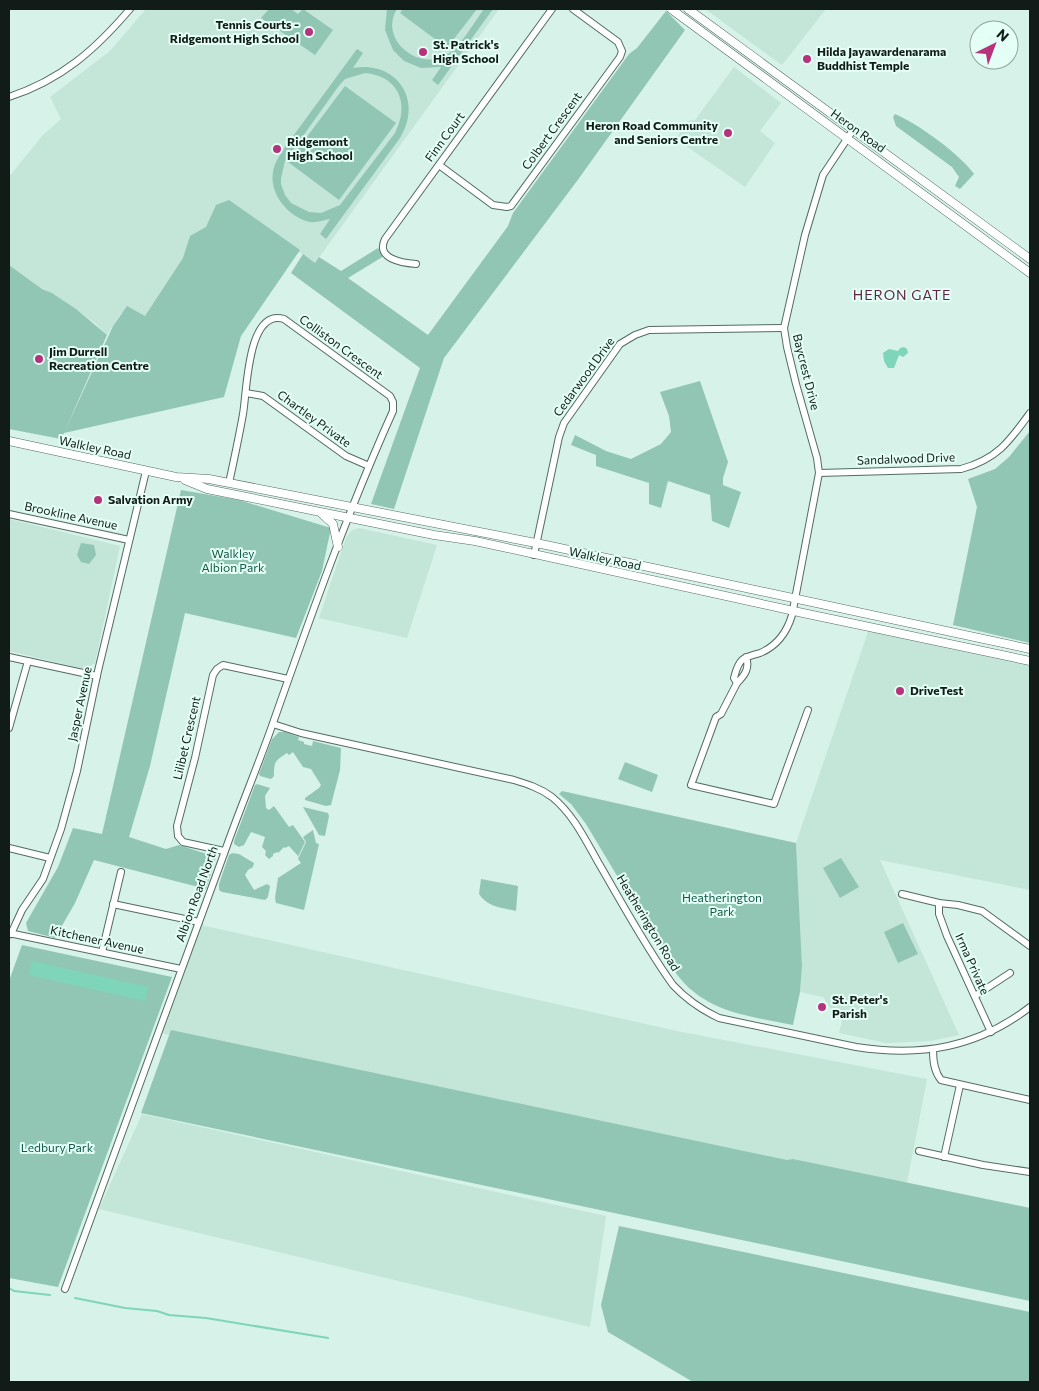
<svg xmlns="http://www.w3.org/2000/svg" width="1039" height="1391" viewBox="0 0 1039 1391" font-family="Commissioner,sans-serif">
<style>
.built{fill:#c3e6d9}
.green{fill:#92c6b4;fill-rule:evenodd}
.water{fill:#7ed5b9}
.lines{fill:none;stroke-linecap:round;stroke-linejoin:round}
.stream{stroke:#7ed5b9;stroke-width:2}
.minor-casing{stroke:#536b63;stroke-width:8}
.major-casing{stroke:#536b63;stroke-width:9}
.minor{stroke:#fff;stroke-width:6}
.major{stroke:#fff;stroke-width:8}
.poi-dot{fill:#b6337b;stroke:#e4fff5;stroke-width:2}
.labels{text-anchor:middle;stroke-width:4;stroke-linejoin:round;paint-order:stroke}
.poi-label{font-size:12px;font-weight:bold;fill:#111b18;stroke:#e4fff5;text-anchor:start}
.street-label{font-size:12px;fill:#111b18;stroke:#e4fff5}
.park-label{font-size:12px;fill:#115947;stroke:#e4fff5}
.neighbourhood-label{font-size:14px;letter-spacing:1px;fill:#632344;stroke:#e4fff5}
</style>
<rect width="100%" height="100%" fill="#d7f2e8"/>
<g class="built">
<polygon points="146,9 499,9 315,263 228,202 140,324 121,313 107,335 95,323 52,293 42,289 9,265 9,177 42,136 61,119 50,97 110,51"/>
<polygon points="705,9 826,9 782,65"/>
<polygon points="734,67 781,103 760,131 775,143 745,187 676,139 688,121 695,120"/>
<polygon points="9,519 120,546 95,663 87,668 80,668 9,651"/>
<polygon points="359,528 437,545 407,638 319,618 346,538 351,531"/>
<polygon points="869,629 1030,665 1030,890 880,860 959,1035 931,1041 886,1043 839,1033 842,1021 837,1014 835,1015 823,997 800,992 802,966 796,843"/>
<polygon points="201,925 677,1031 927,1079 906,1188 161,1033"/>
<polygon points="142,1114 606,1216 590,1327 99,1209"/>
</g>
<g class="green">
<polygon points="269,9 291,9 298,14 303,9 333,30 315,55 261,18"/>
<path d="M387,9H397C378,39 419,73 448,54C462,45 474,22 484,9H493L438,85L432,80L441,67L421,68L404,61L393,50L385,30Z"/>
<polygon points="403,9 477,9 447,48 400,13"/>
<polygon points="666,11 685,30 577,181 444,358 394,509 371,504 420,368 291,273 303,254 315,263 319,257 341,271 378,248 384,256 348,278 428,335 508,226 513,213 629,54 637,48"/>
<path d="M357,49L363,53L353,68C396,60 424,100 400,138L326,239L320,234L330,219C324,220 316,223 310,222C289,218 269,194 273,172C274,163 280,155 285,147ZM365,73C399,76 410,104 395,133L340,205L321,213L309,212L291,203L285,195L281,184V178L285,161L338,87L345,79Z"/>
<polygon points="345,86 396,123 339,200 288,162"/>
<path d="M895,114C917,123 961,155 974,174L960,189L955,186L959,177L952,167L896,126L893,117Z"/>
<polygon points="229,200 300,250 241,336 224,397 64,433 61,439 9,429 9,265 42,289 52,293 76,309 107,335 64,433 113,326 127,306 145,316 183,258 190,236 206,227 216,205"/>
<polygon points="700,381 728,462 723,478 723,485 741,492 729,528 712,521 710,495 668,481 661,508 649,504 649,483 596,466 596,455 571,445 575,435 606,451 631,459 661,444 671,432 669,416 660,392"/>
<polygon points="1030,431 1030,643 953,625 977,507 968,479 995,469 1009,457"/>
<polygon points="181,490 239,500 331,528 322,571 296,638 185,613 150,766 129,837 166,849 179,845 216,857 206,889 94,860 75,903 55,938 28,931 26,923 58,867 73,828 102,834"/>
<polygon points="81,543 94,545 96,555 89,564 81,562 77,555"/>
<path d="M279,732H285L299,737L298,740L304,742V744L312,746L313,741L341,748L340,770L331,805L326,806L305,800V798L319,788L321,785L311,769L303,767L293,752L289,755L287,753C275,761 274,761 274,776L271,779L260,776L259,774L272,739Z"/>
<polygon points="625,762 658,775 652,792 618,779"/>
<polygon points="257,784 270,788 265,796 266,808 269,810 274,806 289,827 293,825 305,842 297,859 298,856 289,846 285,848 284,847 278,853 277,852 273,854 273,856 269,859 265,855 266,851 262,847 265,837 251,832 244,845 239,847 234,844 234,841 255,785"/>
<path d="M562,791L796,843L802,966L800,992L793,1025C744,1015 700,1012 671,966L586,824L571,804L559,794Z"/>
<polygon points="303,807 328,813 329,816 325,836 319,835"/>
<polygon points="313,830 316,843 319,844 304,910 276,903 275,898 278,878 301,863 298,859 306,842 303,837"/>
<polygon points="232,853 239,854 254,863 253,867 248,870 245,875 254,890 267,884 270,886 268,897 265,900 222,892 219,890 219,884 229,855"/>
<polygon points="841,858 859,887 840,898 823,868"/>
<path d="M481,879L518,886L516,911C503,908 487,907 479,894Z"/>
<polygon points="903,923 918,954 898,963 884,932"/>
<polygon points="22,945 172,977 58,1287 9,1278 9,981"/>
<polygon points="171,1030 787,1160 793,1159 1030,1208 1030,1301 141,1113"/>
<polygon points="619,1226 1030,1312 1030,1382 693,1382 608,1332 601,1305"/>
</g>
<g class="water">
<polygon points="904,347 907,349 908,353 903,357 899,355 894,368 888,368 884,361 883,353 889,349 898,351 900,348"/>
<polygon points="32,961 148,987 145,1001 29,975"/>
</g>
<g class="lines">
<g class="stream">
<polyline points="9,1288 14,1291 50,1295"/>
<polyline points="75,1298 125,1308 157,1311 169,1315 206,1318 328,1338"/>
</g>
<g class="minor-casing">
<g id="minor">
<path d="M9,97C61,80 95,50 130,9"/>
<polyline points="439,165 493,205 507,207 511,206 620,57 622,51 618,42 573,9"/>
<path d="M416,264C403,263 375,259 385,239L552,9"/>
<polyline points="246,393 263,396 346,456 369,466"/>
<path d="M819,473L961,469C997,459 1009,442 1030,413"/>
<polyline points="9,514 129,540"/>
<polyline points="534,555 559,437 564,423 620,344 635,335 649,330 784,328"/>
<polyline points="9,657 97,676"/>
<path d="M746,657C750,668 745,675 737,683L734,678C736,671 737,665 742,660C747,656 754,655 760,653C777,646 787,632 792,615L819,473L817,458L796,384L787,347L784,328L805,235L823,175L853,130"/>
<polyline points="737,683 721,714 716,717 691,785 774,804 808,710"/>
<path d="M273,724L301,733L514,780C527,784 540,788 552,797C573,814 585,839 598,862C622,903 645,946 673,985C686,999 702,1010 719,1018L856,1047C921,1057 977,1048 1030,1007"/>
<polyline points="9,728 28,661"/>
<polyline points="9,848 50,858"/>
<polyline points="224,851 183,842 178,836 177,826 195,758 213,675 217,669 223,665 288,679"/>
<polyline points="902,894 939,903 958,905 982,911 1030,946"/>
<polyline points="939,903 939,914 947,936 991,1032"/>
<polyline points="113,904 199,922"/>
<polyline points="9,933 181,969"/>
<polyline points="11,934 22,910 43,879 61,829 77,771 98,671 146,471"/>
<polyline points="102,952 121,872"/>
<polyline points="975,996 1010,973"/>
<path d="M933,1050C933,1061 934,1071 941,1080L1030,1100"/>
<polyline points="919,1151 983,1165 1030,1172"/>
<polyline points="944,1157 960,1085"/>
<path d="M65,1289C117,1143 172,997 225,851C240,808 258,766 273,723C310,618 347,513 393,411V402L390,396L284,319C247,308 247,392 243,414C239,437 234,460 229,483"/>
</g>
</g>
<g class="major-casing">
<g id="major">
<polyline points="671,9 1030,273"/>
<polyline points="688,9 1030,259"/>
<polyline points="9,441 176,477 209,479 546,545 1030,649"/>
<polyline points="185,480 207,489 434,535 475,541 803,613 1030,661"/>
<polyline points="322,514 333,524 338,547"/>
</g>
</g>
<use href="#minor" class="minor"/>
<use href="#major" class="major"/>
</g>
<g class="poi-dot">
<circle cx="309" cy="32" r="5"/>
<circle cx="423" cy="52" r="5"/>
<circle cx="807" cy="59" r="5"/>
<circle cx="728" cy="133" r="5"/>
<circle cx="277" cy="149" r="5"/>
<circle cx="39" cy="359" r="5"/>
<circle cx="98" cy="500" r="5"/>
<circle cx="900" cy="691" r="5"/>
<circle cx="822" cy="1007" r="5"/>
</g>
<g class="labels">
<g class="poi-label">
<text x="299" y="29" text-anchor="end">Tennis Courts -<tspan x="299" dy="14">Ridgemont High School</tspan></text>
<text x="433" y="49">St. Patrick's<tspan x="433" dy="14">High School</tspan></text>
<text x="817" y="56">Hilda Jayawardenarama<tspan x="817" dy="14">Buddhist Temple</tspan></text>
<text x="718" y="130" text-anchor="end">Heron Road Community<tspan x="718" dy="14">and Seniors Centre</tspan></text>
<text x="287" y="146">Ridgemont<tspan x="287" dy="14">High School</tspan></text>
<text x="49" y="356">Jim Durrell<tspan x="49" dy="14">Recreation Centre</tspan></text>
<text x="108" y="504">Salvation Army</text>
<text x="910" y="695">DriveTest</text>
<text x="832" y="1004">St. Peter's<tspan x="832" dy="14">Parish</tspan></text>
</g>
<g class="street-label">
<text transform="translate(552 131) rotate(-54)" y="4">Colbert Crescent</text>
<text transform="translate(858 131) rotate(36)" y="4">Heron Road</text>
<text transform="translate(445 137) rotate(-54)" y="4">Finn Court</text>
<text transform="translate(341 347) rotate(36)" y="4">Colliston Crescent</text>
<text transform="translate(806 372) rotate(76)" y="4">Baycrest Drive</text>
<text transform="translate(584 377) rotate(-54)" y="4">Cedarwood Drive</text>
<text transform="translate(314 419) rotate(36)" y="4">Chartley Private</text>
<text transform="translate(95 448) rotate(12)" y="4">Walkley Road</text>
<text transform="translate(906 459) rotate(-2)" y="4">Sandalwood Drive</text>
<text transform="translate(71 516) rotate(12)" y="4">Brookline Avenue</text>
<text transform="translate(605 559) rotate(12)" y="4">Walkley Road</text>
<text transform="translate(80 704) rotate(-78)" y="4">Jasper Avenue</text>
<text transform="translate(187 738) rotate(-77)" y="4">Lilibet Crescent</text>
<text transform="translate(197 894) rotate(-70)" y="4">Albion Road North</text>
<text transform="translate(648 923) rotate(59)" y="4">Heatherington Road</text>
<text transform="translate(97 940) rotate(12)" y="4">Kitchener Avenue</text>
<text transform="translate(972 964) rotate(66)" y="4">Irma Private</text>
</g>
<g class="park-label">
<text x="233" y="558">Walkley<tspan x="233" dy="14">Albion Park</tspan></text>
<text x="722" y="902">Heatherington<tspan x="722" dy="14">Park</tspan></text>
<text x="57" y="1152">Ledbury Park</text>
</g>
<g class="neighbourhood-label">
<text x="902" y="300">HERON GATE</text>
</g>
</g>
<rect width="1039" height="1391" fill="none" stroke="#111b18" stroke-width="20"/>
<g transform="translate(994 45) rotate(42)"><circle r="24" fill="#e4fff5" stroke="#90a49d"/>
<path d="M0-4L9 19L0 12L-9 19Z" fill="#b6337b"/>
<text y="-8" font-size="14" font-weight="bold" text-anchor="middle" fill="#111b18">N</text>
</g>
</svg>
